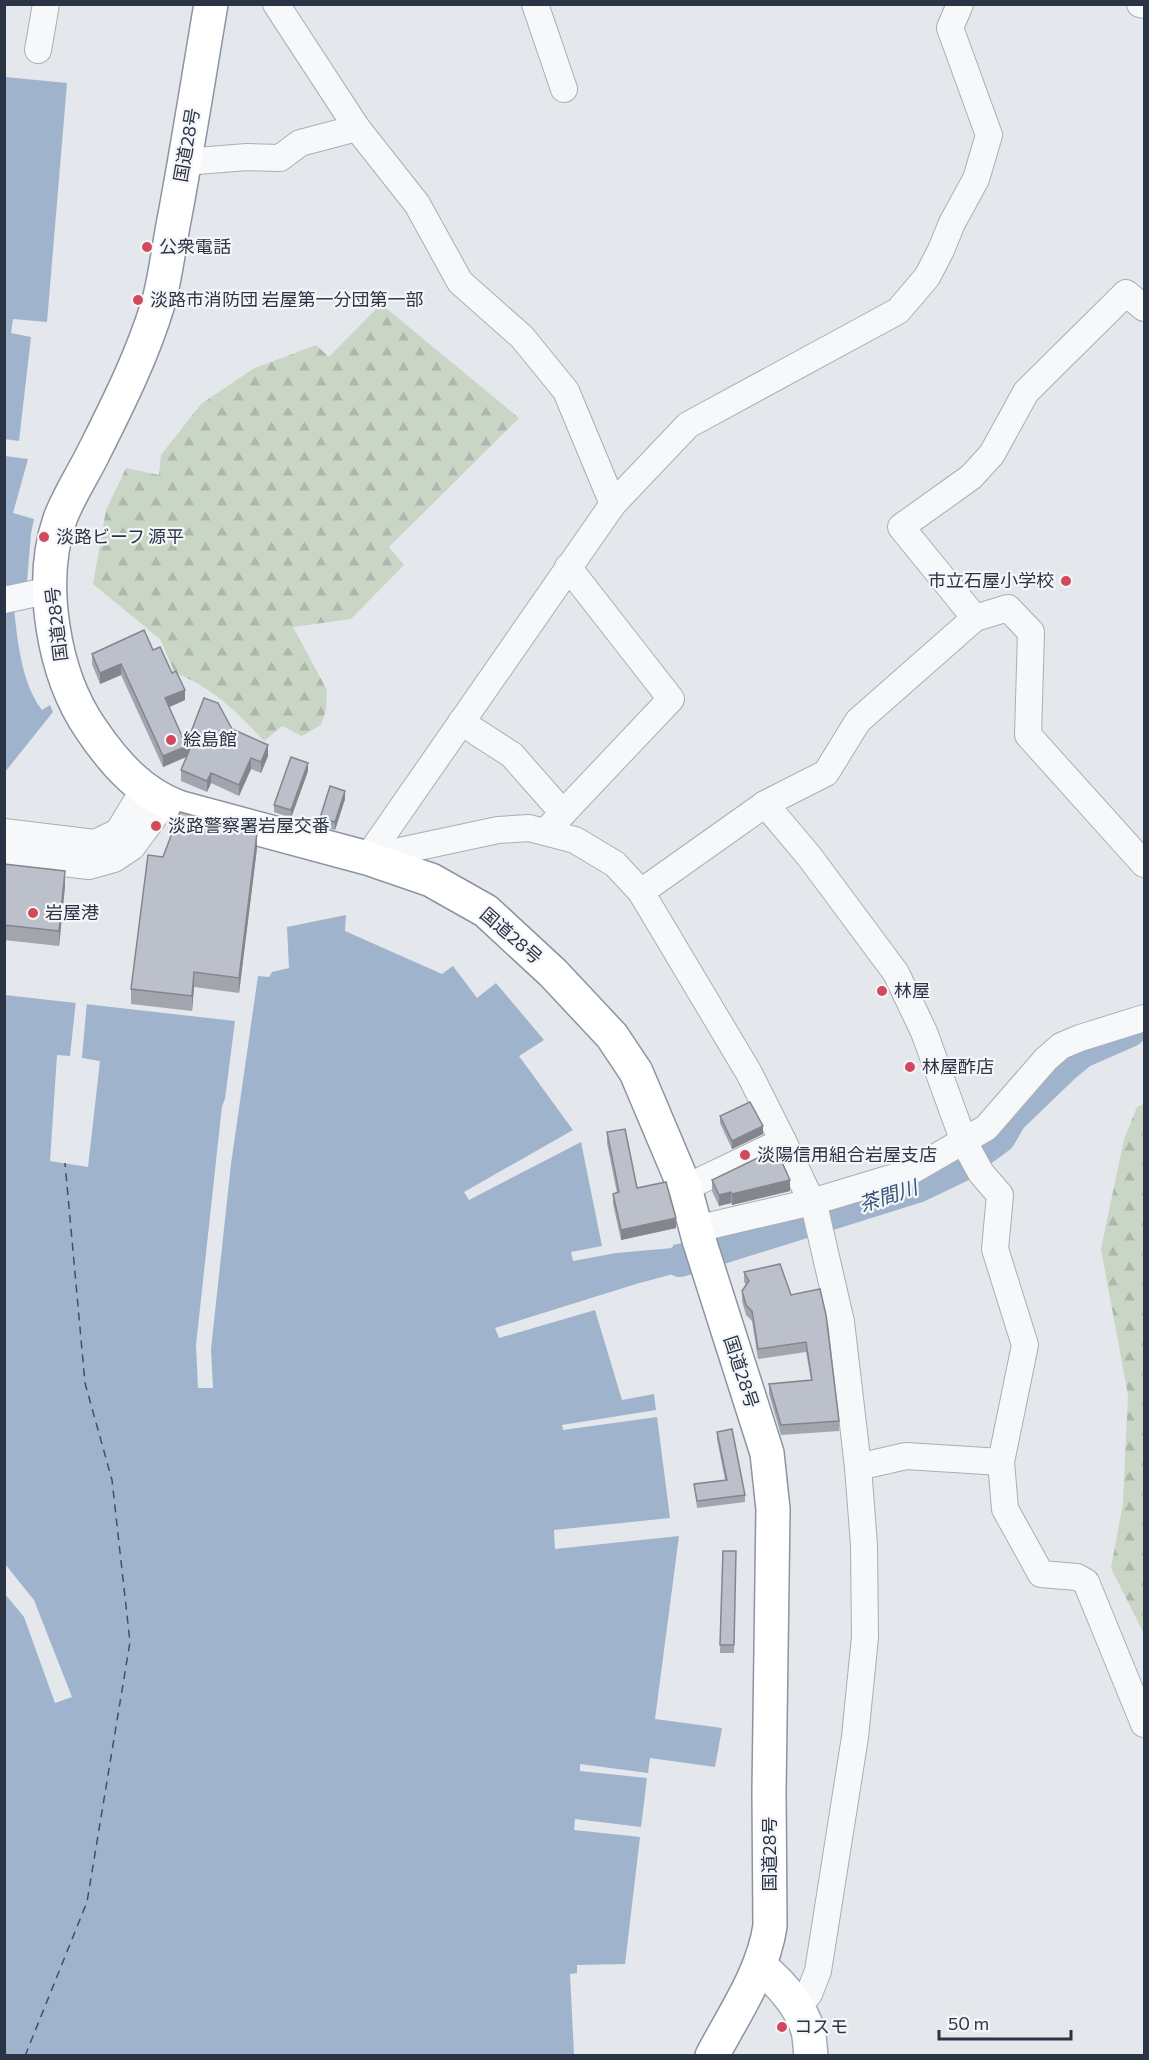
<svg xmlns="http://www.w3.org/2000/svg" width="1149" height="2060" viewBox="0 0 1149 2060" font-family="Commissioner,'Noto Sans JP',sans-serif">
<style>
.forest{fill:url(#forest-firs)}
.water{fill:#9fb4cc}
.pier{fill:#e4e7ec}
.lines{fill:none;stroke-linecap:round;stroke-linejoin:round}
.river{stroke:#9fb4cc;stroke-width:32}
.ferry{stroke:#34527a;stroke-width:1.5;stroke-dasharray:8 6;stroke-linecap:butt}
.minor-casing{stroke:#a9aeb7;stroke-width:28}
.major-casing{stroke:#a3abb8;stroke-width:36}
.highway-casing{stroke:#8b94a3;stroke-width:36}
.minor{stroke:#f7f8fa;stroke-width:26}
.major{stroke:#fff;stroke-width:33}
.highway{stroke:#fff;stroke-width:33}
.wall{fill:#a1a5ae}
.shaded-wall{fill:#83868d}
.building{fill:#bbc0ca;stroke:#83868d;stroke-width:1.5}
.poi-dot{fill:#d1495b;stroke:#f4f6f9;stroke-width:2}
.labels{text-anchor:middle;stroke-width:4.5;stroke-linejoin:round;paint-order:stroke}
.street-label{font-size:18px;fill:#2b3445;stroke:#f4f6f9}
.poi-label{font-size:18px;fill:#2b3445;stroke:#f4f6f9;text-anchor:start}
.water-label{font-size:20px;font-style:italic;fill:#34527a;stroke:#f4f6f9}
</style>
<defs>
<pattern id="forest-firs" width="22" height="20" patternUnits="userSpaceOnUse" patternTransform="scale(1.5)"><rect width="22" height="20" fill="#c9d6c5"/><path d="M5 1l3.5 6h-7zM16 11l3.5 6h-7z" fill="#adb8ab"/></pattern>
</defs>
<rect width="100%" height="100%" fill="#e4e7ec"/>
<g class="forest">
<path d="M381,304L519,418L389,547L404,565L351,619L293,627L327,690L326,710L321,725L302,736L282,726L264,741C238,713 211,686 175,673L160,639L93,584L106,510L126,468L159,475L161,455L201,404L253,369L316,345L329,357Z"/>
<polygon points="1144,1104 1144,1634 1111,1568 1123,1503 1128,1395 1101,1249 1124,1139 1137,1107"/>
</g>
<g class="water">
<polygon points="5,77 67,83 47,322 13,319 11,333 31,337 19,441 4,439"/>
<path d="M5,456L28,459L13,513L34,519L31,533L27,582L12,587C16,624 18,679 42,710L50,705L53,712L5,772Z"/>
<polygon points="346,915 345,931 442,974 453,966 477,998 496,983 544,1040 519,1056 573,1130 464,1192 469,1200 581,1142 602,1246 571,1252 573,1261 616,1253 673,1248 673,1245 687,1242 695,1268 636,1284 495,1328 499,1338 595,1310 622,1400 654,1394 656,1410 562,1425 563,1430 657,1417 670,1518 554,1530 555,1549 679,1536 655,1719 722,1728 715,1767 650,1758 648,1773 580,1764 580,1771 647,1778 641,1827 575,1819 574,1830 640,1837 625,1964 577,1965 577,1973 570,1974 574,2055 5,2056 5,995 235,1021 225,1099 222,1106 196,1345 198,1388 213,1388 211,1349 231,1164 258,976 269,977 272,972 289,968 287,927"/>
</g>
<g class="pier">
<polygon points="76,1000 87,1001 82,1058 100,1061 88,1167 50,1161 57,1055 70,1056"/>
<polygon points="5,1564 34,1600 72,1697 55,1703 24,1617 5,1594"/>
</g>
<g class="lines">
<polyline class="river" points="680,1261 917,1187 959,1167 1000,1137 1011,1118 1066,1065 1082,1052 1130,1031"/>
<polyline class="ferry" points="25,2056 87,1902 130,1642 112,1480 85,1383 65,1163"/>
<g class="minor-casing">
<g id="minor">
<polyline points="276,4 357,128 417,204 460,282 522,337 566,391 613,504"/>
<polyline points="535,4 564,89"/>
<polyline points="1140,4 1144,5"/>
<polyline points="38,50 46,4"/>
<polyline points="185,162 247,157 280,158 300,143 357,128"/>
<polyline points="4,600 51,590"/>
<polyline points="975,618 901,527 971,477 992,454 1026,392 1126,293 1144,308"/>
<polyline points="461,722 512,755 563,813"/>
<polyline points="765,804 809,856 896,973 924,1032 964,1142 981,1173 1000,1195 995,1249 1025,1345 1001,1462 1005,1509 1041,1574 1077,1577 1086,1582 1144,1724"/>
<polyline points="546,831 671,699 568,567"/>
<polyline points="4,832 95,843 118,832 144,789"/>
<polyline points="4,856 89,866 114,859 132,847 165,802"/>
<polyline points="367,858 498,830 529,828 575,840 615,864 641,892 749,1073 783,1141 815,1209 841,1322 858,1467 864,1545 865,1637 855,1737 818,1971 809,1994 797,2007"/>
<polyline points="367,858 613,504 688,425 898,311 927,277 941,250 952,223 976,179 989,135 950,28 960,4"/>
<polyline points="641,892 765,804 826,773 858,721 975,618 1008,608 1031,632 1028,735 1144,864"/>
<polyline points="685,1188 783,1141"/>
<polyline points="696,1229 812,1202 908,1173 986,1128 1046,1059 1061,1046 1080,1038 1144,1018"/>
<polyline points="858,1467 906,1456 1001,1462"/>
</g>
</g>
<g class="major-casing">
<path id="major" d="M760,1966C780,1983 801,2006 808,2031C810,2039 810,2048 811,2056"/>
</g>
<g class="highway-casing">
<path id="highway" d="M211,4C199,75 188,145 175,215C169,244 166,276 158,304C142,357 117,406 93,454C82,476 68,497 60,519C38,582 53,674 91,729C114,763 141,794 181,808L367,858L431,880L486,911L553,973L612,1036L636,1072L685,1188L699,1240L767,1453L773,1509L769,1792L770,1926C763,1973 734,2014 712,2056"/>
</g>
<use href="#minor" class="minor"/>
<use href="#major" class="major"/>
<use href="#highway" class="highway"/>
</g>
<g class="wall">
<polygon points="153,650 185,700 169,707 186,745 232,729 268,756 261,773 251,769 239,796 211,783 207,792 181,781 181,770 187,757 163,767 121,675 100,684 92,664 92,654"/>
<polygon points="308,771 291,818 274,812 274,805"/>
<polygon points="345,799 335,830 320,826 320,818"/>
<polygon points="257,848 239,993 194,987 192,1011 131,1004 131,989 163,857"/>
<polygon points="4,864 65,886 59,946 4,940"/>
<polygon points="720,1116 763,1134 732,1149 720,1123"/>
<polygon points="607,1132 637,1188 676,1228 621,1240 613,1204 613,1194 617,1193 607,1143"/>
<polygon points="712,1180 790,1191 732,1205 731,1203 719,1206 712,1191"/>
<polygon points="744,1272 791,1295 839,1421 839,1431 781,1435 769,1394 769,1384 811,1380 806,1352 758,1359 752,1321 746,1315 742,1301 742,1291 746,1285 744,1282"/>
<polygon points="717,1432 745,1495 745,1502 697,1508 694,1484 725,1480 717,1439"/>
<polygon points="723,1551 736,1551 734,1653 720,1653"/>
</g>
<g class="shaded-wall">
<polygon points="121,664 121,675 100,684 100,673"/>
<polygon points="185,690 185,700 165,709 165,698"/>
<polygon points="192,744 192,754 163,767 163,756"/>
<polygon points="268,745 268,756 261,773 261,762"/>
<polygon points="251,758 251,769 239,796 239,785"/>
<polygon points="308,763 308,771 291,818 291,810"/>
<polygon points="211,773 211,783 207,792 207,781"/>
<polygon points="345,791 345,799 335,830 335,822"/>
<polygon points="257,833 257,848 239,993 239,978"/>
<polygon points="65,871 65,886 59,946 59,931"/>
<polygon points="194,972 194,987 192,1011 192,996"/>
<polygon points="763,1126 763,1134 732,1149 732,1141"/>
<polygon points="790,1180 790,1191 732,1205 732,1194"/>
<polygon points="731,1192 731,1203 719,1206 719,1195"/>
<polygon points="676,1218 676,1228 621,1240 621,1230"/>
</g>
<g class="building">
<polygon points="144,630 153,650 160,647 172,673 176,671 185,690 165,698 186,745 204,698 218,703 232,729 268,745 261,762 251,758 239,785 211,773 207,781 181,770 192,744 163,756 121,664 100,673 92,654"/>
<polygon points="291,757 308,763 291,810 274,805"/>
<polygon points="330,786 345,791 335,822 320,818"/>
<polygon points="180,812 257,833 239,978 194,972 192,996 131,989 148,855 163,857"/>
<polygon points="4,864 65,871 59,931 4,925"/>
<polygon points="750,1102 763,1126 732,1141 720,1116"/>
<polygon points="625,1129 637,1188 666,1182 676,1218 621,1230 613,1194 619,1192 607,1132"/>
<polygon points="776,1149 790,1180 732,1194 731,1192 719,1195 712,1180"/>
<polygon points="780,1264 791,1295 820,1289 826,1315 839,1421 781,1425 769,1384 812,1380 806,1342 758,1349 752,1311 746,1305 742,1291 749,1281 744,1272"/>
<polygon points="732,1429 745,1495 697,1501 694,1484 727,1480 717,1432"/>
<polygon points="723,1551 736,1551 734,1645 720,1645"/>
</g>
<g class="poi-dot">
<circle cx="147" cy="247" r="6"/>
<circle cx="138" cy="300" r="6"/>
<circle cx="44" cy="537" r="6"/>
<circle cx="1066" cy="581" r="6"/>
<circle cx="171" cy="740" r="6"/>
<circle cx="156" cy="826" r="6"/>
<circle cx="33" cy="913" r="6"/>
<circle cx="882" cy="991" r="6"/>
<circle cx="910" cy="1067" r="6"/>
<circle cx="745" cy="1155" r="6"/>
<circle cx="782" cy="2027" r="6"/>
</g>
<g class="labels">
<g class="street-label">
<text transform="translate(187 145) rotate(-80)" y="6">国道28号</text>
<text transform="translate(57 624) rotate(-97)" y="6">国道28号</text>
<text transform="translate(511 936) rotate(41)" y="6">国道28号</text>
<text transform="translate(741 1372) rotate(72)" y="6">国道28号</text>
<text transform="translate(770 1854) rotate(-90)" y="6">国道28号</text>
</g>
<g class="poi-label">
<text x="159" y="253">公衆電話</text>
<text x="150" y="306">淡路市消防団 岩屋第一分団第一部</text>
<text x="56" y="543">淡路ビーフ 源平</text>
<text x="1054" y="587" text-anchor="end">市立石屋小学校</text>
<text x="183" y="746">絵島館</text>
<text x="168" y="832">淡路警察署岩屋交番</text>
<text x="45" y="919">岩屋港</text>
<text x="894" y="997">林屋</text>
<text x="922" y="1073">林屋酢店</text>
<text x="757" y="1161">淡陽信用組合岩屋支店</text>
<text x="794" y="2033">コスモ</text>
</g>
<g class="water-label">
<text transform="translate(888 1196) rotate(-18)" y="7">茶間川</text>
</g>
</g>
<rect width="1149" height="2060" fill="none" stroke="#2b3445" stroke-width="12"/>
<path d="M939 2030v9h132v-9" fill="none" stroke="#2b3445" stroke-width="3"/>
<text x="948" y="2030" font-size="18" fill="#2b3445" stroke="#f4f6f9" stroke-width="4.5" paint-order="stroke">50 m</text>
</svg>
